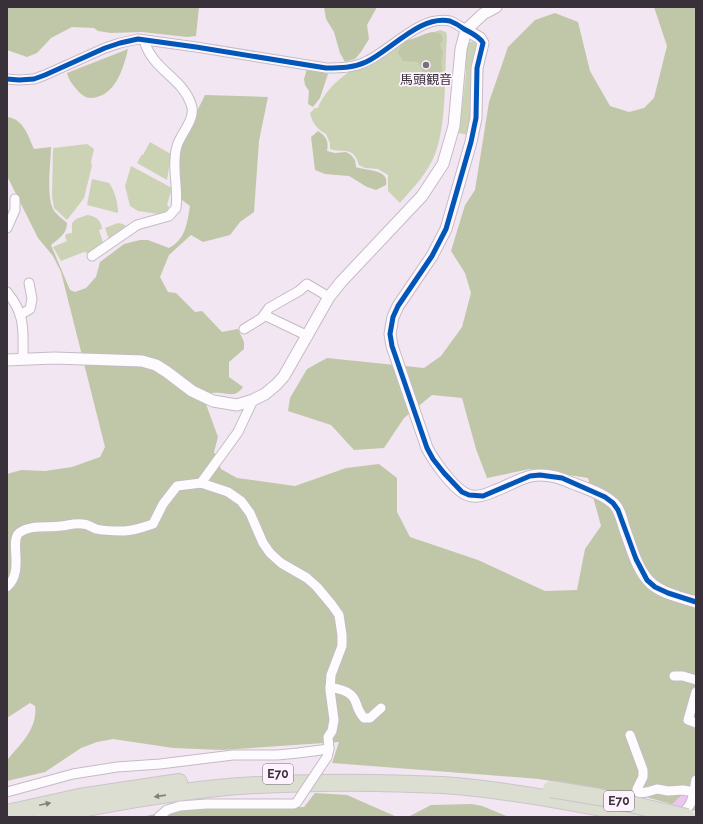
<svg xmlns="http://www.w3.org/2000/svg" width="703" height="824" viewBox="0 0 703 824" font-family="Raleway,'Noto Sans JP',sans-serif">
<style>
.green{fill:#ccd3b5}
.forest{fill:#c0c7a8}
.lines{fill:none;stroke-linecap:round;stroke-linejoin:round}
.river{stroke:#edc6f0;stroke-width:13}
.minor-casing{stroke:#c4bcc5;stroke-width:11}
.tertiary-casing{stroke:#c4bcc5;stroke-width:13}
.motorway-casing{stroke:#cbc5cb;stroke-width:18}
.minor{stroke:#fdfbfd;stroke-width:9}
.tertiary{stroke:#fdfbfd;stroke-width:11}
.motorway{stroke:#dbded0;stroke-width:16}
.minor-bridge-casing{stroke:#c4bcc5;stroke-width:11;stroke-linecap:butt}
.motorway-bridge-casing{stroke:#cbc5cb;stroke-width:18;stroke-linecap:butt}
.minor-bridge{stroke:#fdfbfd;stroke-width:9}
.motorway-bridge{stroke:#dbded0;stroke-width:16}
.cycleway-casing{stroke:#fef2ff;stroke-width:8}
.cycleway{stroke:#0057b8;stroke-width:5}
.oneway{fill:#827f7d}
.poi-dot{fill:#7a707a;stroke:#fef2ff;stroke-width:1.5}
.labels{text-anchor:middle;stroke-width:3.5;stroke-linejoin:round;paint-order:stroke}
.shield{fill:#fef2ff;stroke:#746b74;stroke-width:1}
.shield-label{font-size:12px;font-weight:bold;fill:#393139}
.poi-label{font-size:13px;fill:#393139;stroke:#fef2ff}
</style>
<rect width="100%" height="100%" fill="#f2e6f2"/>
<g class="green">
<path d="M440,30L446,32L447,36C444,72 448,130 432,161C424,177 411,190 400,203L388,191V175L378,169L365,168L359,165C353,145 344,154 330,149V143L326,134C318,130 312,123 310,113L315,108H318C333,68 402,43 440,30Z"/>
<polygon points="470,42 474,42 477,44 473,108 468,135 459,133 466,73 466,53 468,45"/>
<polygon points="150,142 171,154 167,180 137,163 142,154 143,155"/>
<polygon points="87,144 94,149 91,162 92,166 84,198 67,220 54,208 52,196 53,148"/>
<polygon points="131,166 172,188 167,205 169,207 166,212 159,214 138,211 130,206 125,186"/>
<path d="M92,179L109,183C115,191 118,204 118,213L87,205Z"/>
<path d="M87,215C96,216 101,220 102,229L99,230L104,246L87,253L84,252L61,261L53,247L67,241L65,237L66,234L72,233V223L76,219Z"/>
<polygon points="118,223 123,224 127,227 109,239 105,228"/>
</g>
<g class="forest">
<polygon points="7,7 199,7 196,36 187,37 142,32 111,33 98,31 94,28 72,27 51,38 37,53 27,57 7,50"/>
<polygon points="324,7 377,7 367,25 369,39 361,52 355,59 345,62 340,53 334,32 326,19"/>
<path d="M654,7H696V811L646,797L539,779L332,763L339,742L222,750L173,748L113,739L97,742L81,748L45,772L7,781V760C21,744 38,728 35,706L30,703L7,718V474L21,470L45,471L72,467L100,457L105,447L61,272L53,256L38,238L7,176V117C24,119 28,136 34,149L51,147C51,163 45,200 55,212C58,216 63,219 67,223C67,234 59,238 51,245L70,290L75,292L86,288L96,277L100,262L124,244L140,240H148L169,248C186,239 187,223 190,206L182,200L177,165L181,144L205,95L268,97L259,141L254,212L240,222L230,235L203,242L191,235L169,255L160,277L168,292L176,293L195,312L202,311L222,332L238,329L244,342V349L229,362V377L243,387C234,400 226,391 213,393C210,393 206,395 203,396L218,437L214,452L221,469L237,478L295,486L346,468L379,464L397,478V512L410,537L478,560L545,591L577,590L585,549L601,526L588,478L530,469L487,478L476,449L462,398L432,395L404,418L384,448L354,450L331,425L288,411L290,398L307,369L327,358L424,368L441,356L462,327L471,293L465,273L451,251L465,205L475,190L489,102L508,47L535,20L555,13L578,22L590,71L610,106L629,112L644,108L654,98L667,46Z"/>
<path d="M432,32L441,34L443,39L440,45L443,53L441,61L442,69L440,75L433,78L426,76L418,62L403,61L398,53L403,41C413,40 422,34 432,32Z"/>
<path d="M128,49C124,66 117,92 97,97C88,99 85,98 78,91C73,85 69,81 67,73Z"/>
<polygon points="315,68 328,74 320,98 313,107 308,104 309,91 305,85 304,79 307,69"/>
<path d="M318,131C326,136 329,141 327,151L335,153L346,152L351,155L355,160L356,167C366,171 390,169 386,185L376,190L367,187L349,176L325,174L315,170L311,137Z"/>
<polygon points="315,793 347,795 397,817 142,817 172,810 304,807"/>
<polygon points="472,804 482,806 509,817 408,817 431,805"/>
</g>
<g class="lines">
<polyline class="river" points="668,817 688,798"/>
<g class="minor-casing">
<g id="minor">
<path d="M7,79L19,80L34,79L45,75L105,48L120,43L138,39L196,47L326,68C340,68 353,68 365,62C391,51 419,15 450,21C455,23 461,27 466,30"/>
<polyline points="7,228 15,210 15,199"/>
<path d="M92,256L137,225L169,216L176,208C179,188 171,166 177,146C181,133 197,118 191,104C182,77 152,70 144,40"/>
<path d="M7,292C26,315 23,331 23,359"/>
<polyline points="20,315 30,309 32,299 29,283"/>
<polyline points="264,315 308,336"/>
<polyline points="244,329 262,318 269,308 299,291 307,284 329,297"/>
<polyline points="201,483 238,432 253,400"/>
<path d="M7,587C25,571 9,542 19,533C30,524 49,528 61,526C69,525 75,523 82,524C88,524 91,527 96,529C104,531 115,531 124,531C134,531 144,527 153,524L163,504L177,486L201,483L228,492L241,501L250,513L263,543L270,553L281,563L307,578L317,587L332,605L339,615L342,635V646L331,675L330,690L334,720L332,731L328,737L329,749L327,757"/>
<polyline points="674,676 683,676 696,680"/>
<path d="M330,687C342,690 352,691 356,703C358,709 360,714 364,718H370L381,708"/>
<polyline points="696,692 688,720 696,723"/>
<polyline points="630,735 643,770 643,777 637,789 639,793 647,792 657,789 668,791 683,790 694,792"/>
<polyline points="7,792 73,774 117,767 160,764 233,755 277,755 298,753 329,749"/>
<polyline points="159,817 167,810 180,806 206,804 294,804 297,802"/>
<path d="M678,817C694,804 692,800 696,780"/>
</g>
</g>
<g class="tertiary-casing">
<g id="tertiary">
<path d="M466,30L480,38L483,43L477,68L476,118L471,142L446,229L432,256L398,306L393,317L390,334L392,346L427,448C434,461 454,490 468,495C477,498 486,495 494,491C506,487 518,479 531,476C545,473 559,477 572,483C585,488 602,493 613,503C620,509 622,521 625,530C631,546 636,566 647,579C658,593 680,597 696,602"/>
<polyline points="7,360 54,358 142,361 156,365 167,372 192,391 213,401 237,405 253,400 265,394 277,384 284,376 329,297 341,282 422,196 443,164 454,126 461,49 466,30 483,14 496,7"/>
</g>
</g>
<g class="motorway-casing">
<g id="motorway">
<polyline points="7,813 79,797 179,782"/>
<path d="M41,817C99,805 158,794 217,788C271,783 325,782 379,783C405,784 431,784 456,786C520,792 583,804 647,817"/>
</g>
</g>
<use href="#minor" class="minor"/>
<use href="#tertiary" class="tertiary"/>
<use href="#motorway" class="motorway"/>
<g class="minor-bridge-casing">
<polyline id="minor-bridge" points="297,802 327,757"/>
</g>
<g class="motorway-bridge-casing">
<polyline id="motorway-bridge" points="551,789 599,797 687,817"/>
</g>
<use href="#minor-bridge" class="minor-bridge"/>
<use href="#motorway-bridge" class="motorway-bridge"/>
<g class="cycleway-casing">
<path id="cycleway" d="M7,79L19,80L34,79L45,75L105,48L120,43L138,39L196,47L326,68C340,68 353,68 366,62C390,51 421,14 450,21C455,23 460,26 464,29C471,33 479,36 483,43L477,68L476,118L471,142L446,229L432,256L398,306L393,317L390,334L392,346L427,448L433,459L444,473L462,492L469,495L483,496L530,476L540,475L562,478L605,497L613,503L618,510L636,559L647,580L655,587L668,593L696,602"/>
</g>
<use href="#cycleway" class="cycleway"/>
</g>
<defs><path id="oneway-solid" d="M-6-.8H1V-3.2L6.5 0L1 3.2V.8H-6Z"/></defs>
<g class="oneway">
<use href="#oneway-solid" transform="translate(160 796) rotate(172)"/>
<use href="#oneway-solid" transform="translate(45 804) rotate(-12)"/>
</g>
<circle class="poi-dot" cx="426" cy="65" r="4"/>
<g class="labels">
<g class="shield">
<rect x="263" y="764" width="30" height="20" rx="3"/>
<rect x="604" y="791" width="30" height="20" rx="3"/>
</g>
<g class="shield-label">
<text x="278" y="778">E70</text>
<text x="619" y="805">E70</text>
</g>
<g class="poi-label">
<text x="426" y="84">馬頭観音</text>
</g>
</g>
<rect width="703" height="824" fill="none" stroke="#393139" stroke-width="16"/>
</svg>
